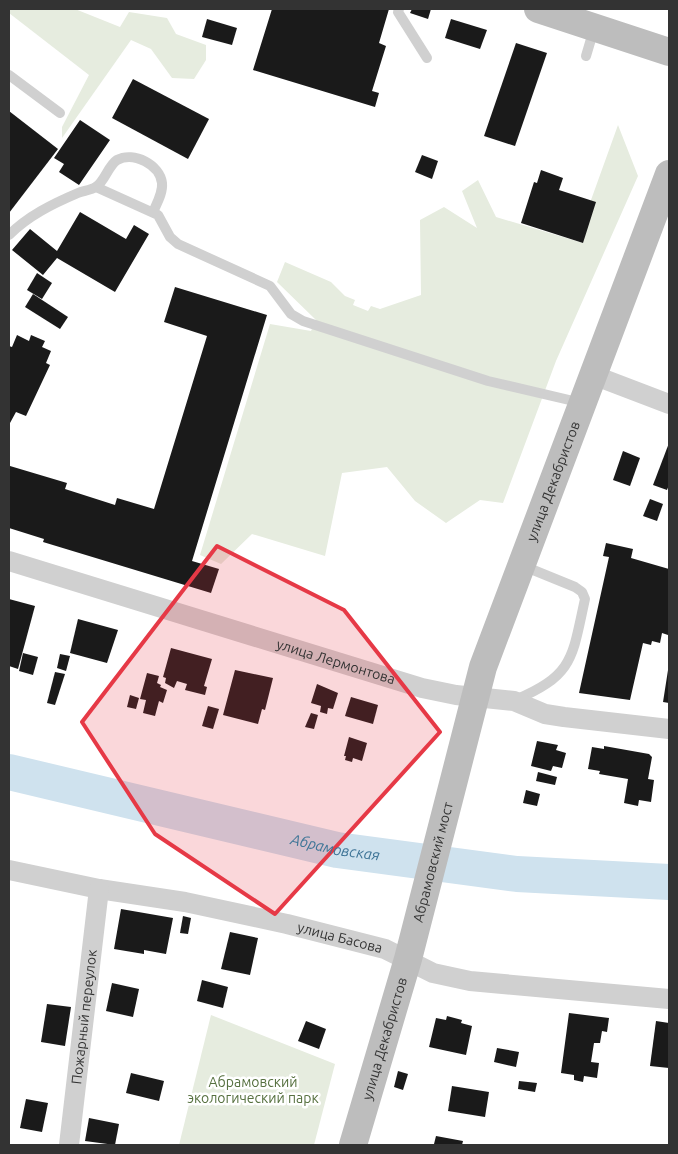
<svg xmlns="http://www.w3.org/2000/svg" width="678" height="1154" viewBox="0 0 678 1154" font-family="Ubuntu,sans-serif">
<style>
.green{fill:#e6ecdf}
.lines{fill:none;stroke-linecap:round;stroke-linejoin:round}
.river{stroke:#cfe2ee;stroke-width:36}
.building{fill:#1a1a1a}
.lane{stroke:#d0d0d0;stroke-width:10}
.street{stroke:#d0d0d0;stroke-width:20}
.secondary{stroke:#bdbdbd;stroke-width:28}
.marked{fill:#e63946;fill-opacity:0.2;stroke:#e63946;stroke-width:4;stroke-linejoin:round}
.labels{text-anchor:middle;stroke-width:5;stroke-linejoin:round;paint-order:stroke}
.street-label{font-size:14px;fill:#333;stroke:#fff}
.park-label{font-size:14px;fill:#56703f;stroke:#fff}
.water-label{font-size:15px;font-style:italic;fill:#3f7597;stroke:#fff}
</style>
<rect width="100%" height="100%" fill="#fff"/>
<g class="green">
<polygon points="9,9 75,9 120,27 129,12 167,18 176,34 206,45 206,60 194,79 172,78 151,49 131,40 62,138 62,127 89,75 9,13"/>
<polygon points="618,125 638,176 556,361 503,503 480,500 446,523 415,501 387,467 342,473 325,556 252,534 221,564 200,555 270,324 311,331 316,320 277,282 285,262 331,282 345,296 355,300 353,305 368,311 371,306 380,309 421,295 420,220 444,207 477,228 462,191 478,180 496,217 583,243 591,200"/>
<polygon points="211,1015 335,1064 314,1145 179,1145"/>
</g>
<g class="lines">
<path class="river" id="s1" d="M9,772L337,850L517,874L669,882"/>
</g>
<g class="building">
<polygon points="272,9 389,9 379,43 386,46 372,91 379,93 375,107 253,70"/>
<polygon points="412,9 431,9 428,19 410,13"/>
<polygon points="207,19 237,28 232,45 202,37"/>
<polygon points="451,19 487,30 480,49 445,38"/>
<polygon points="516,43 547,53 515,146 484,136"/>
<polygon points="133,79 209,119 188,159 112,118"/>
<polygon points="9,111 58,149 9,213"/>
<polygon points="80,120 110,140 79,185 59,172 64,164 54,158"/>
<polygon points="422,155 438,161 432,179 415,172"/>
<polygon points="541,170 563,178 559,190 596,202 583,243 521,223 534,182 537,183"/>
<polygon points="80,212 126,239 134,225 149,234 115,292 57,258 43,275 12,250 30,229 57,251"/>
<polygon points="37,273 52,283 42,299 27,290"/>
<polygon points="175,287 267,315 192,561 219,569 211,593 43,542 44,539 9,528 10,466 67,483 65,489 115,505 117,498 154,509 207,336 164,322"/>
<polygon points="33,294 68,317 60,329 25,307"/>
<polygon points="17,335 29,341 31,335 45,341 42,347 51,351 46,363 50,365 26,416 16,412 10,423 9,346 12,347"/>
<polygon points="669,443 669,485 667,490 653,485"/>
<polygon points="623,451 640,458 630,486 613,480"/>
<polygon points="650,499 663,504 657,521 643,516"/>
<polygon points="606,543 633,549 631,558 669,569 668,635 662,633 660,643 652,641 651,645 643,643 630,700 579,693 609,557 603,556"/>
<polygon points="9,599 35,606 18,669 9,666"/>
<polygon points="78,619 118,630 107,663 70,653"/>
<polygon points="171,648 212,659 204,686 207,687 205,695 185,690 187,684 177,681 174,688 165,683 166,678 163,677"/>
<polygon points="23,653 38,657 33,675 19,671"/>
<polygon points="60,654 70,656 66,671 57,668"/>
<polygon points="235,670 273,678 265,710 262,709 258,724 223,715"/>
<polygon points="668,670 669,670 669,703 663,702"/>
<polygon points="55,672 65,674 55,705 47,703"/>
<polygon points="147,673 159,676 157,683 161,685 160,687 167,690 163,703 159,701 155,716 143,713 146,700 140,699"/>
<polygon points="317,684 338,693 333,709 328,708 327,714 320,712 321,706 311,703"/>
<polygon points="130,695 139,698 136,709 127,707"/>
<polygon points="351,697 378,705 373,724 345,716"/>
<polygon points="208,706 219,709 213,729 202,726"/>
<polygon points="311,713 318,715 314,729 305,727"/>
<polygon points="349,737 367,743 362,761 353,758 352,762 345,760 346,756 344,756"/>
<polygon points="537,741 558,745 556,750 566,753 562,768 553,766 551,771 531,766"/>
<polygon points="604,746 649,754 652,757 648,779 654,780 651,802 639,800 638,806 624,803 628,779 599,774 600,771 588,769 592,747 604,749"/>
<polygon points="538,772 557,777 555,785 536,781"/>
<polygon points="526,790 540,794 537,806 523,803"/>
<polygon points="121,909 173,918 166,954 144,950 144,954 114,949"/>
<polygon points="183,916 191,918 188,934 180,933"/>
<polygon points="230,932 258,938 250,975 221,969"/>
<polygon points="202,980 228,987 223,1008 197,1001"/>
<polygon points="112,983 139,989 133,1017 106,1011"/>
<polygon points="47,1004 71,1007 65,1046 41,1042"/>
<polygon points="569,1013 609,1018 607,1032 602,1031 600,1043 594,1043 591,1062 599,1063 597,1078 584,1076 583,1082 574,1080 574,1075 561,1073"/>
<polygon points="447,1016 462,1020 461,1023 472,1026 466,1055 429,1047 436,1018 446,1020"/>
<polygon points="306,1021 326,1029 319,1049 298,1041"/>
<polygon points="656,1021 669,1023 669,1068 650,1066"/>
<polygon points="497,1048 519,1052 516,1067 494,1062"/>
<polygon points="398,1071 408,1074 403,1090 394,1087"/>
<polygon points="131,1073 164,1081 159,1101 126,1093"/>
<polygon points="519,1081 537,1083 535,1092 518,1089"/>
<polygon points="452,1086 489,1092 485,1117 448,1111"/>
<polygon points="26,1099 48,1103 42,1132 20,1128"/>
<polygon points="89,1118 119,1124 115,1145 85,1141"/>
<polygon points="436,1136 463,1141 462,1145 434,1144"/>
</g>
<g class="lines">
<g class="lane">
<polyline points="399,9 398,12 427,58"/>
<polyline points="586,56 594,29"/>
<polyline points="9,75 60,113"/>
<polyline points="96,187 158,215 170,237 178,244 270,286 291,314 303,321 488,381 582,403"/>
<path d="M9,235C28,216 52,204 78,193C83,191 91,190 96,187C105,181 108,166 117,160C134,151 160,165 162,183C163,193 157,203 153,212"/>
<path d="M515,700C574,675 572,658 585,599L582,592L575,587L521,565"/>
</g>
<g class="street">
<polyline points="593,375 669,404"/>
<path id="s2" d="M9,561L422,688L456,695L514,701L545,714L564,717L669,729"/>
<path id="s3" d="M9,870L99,889L185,902L287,924L385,949L433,973L470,981L669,999"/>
<path id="s4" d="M69,1145L99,889"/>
</g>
<g class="secondary">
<polyline points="538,9 669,52"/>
<path id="s5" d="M353,1145L408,959L483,667L669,174"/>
</g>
</g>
<path class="marked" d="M217,546L344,610L440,732L275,914L155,834L82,722Z"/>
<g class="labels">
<g class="street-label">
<text dy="5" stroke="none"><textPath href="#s5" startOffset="694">улица Декабристов</textPath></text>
<text dy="5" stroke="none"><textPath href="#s2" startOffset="342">улица Лермонтова</textPath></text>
<text dy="5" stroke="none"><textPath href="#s5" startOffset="294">Абрамовский мост</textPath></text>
<text dy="5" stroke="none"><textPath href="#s3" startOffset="338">улица Басова</textPath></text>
<text dy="5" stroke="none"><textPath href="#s4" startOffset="129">Пожарный переулок</textPath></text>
<text dy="5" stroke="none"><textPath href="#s5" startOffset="111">улица Декабристов</textPath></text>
</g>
<g class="park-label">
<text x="253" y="1087">Абрамовский<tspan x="253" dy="16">экологический парк</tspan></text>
</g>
<g class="water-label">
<text dy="5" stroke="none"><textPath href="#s1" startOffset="335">Абрамовская</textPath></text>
</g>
</g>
<rect width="678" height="1154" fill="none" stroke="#333333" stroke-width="20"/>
</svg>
